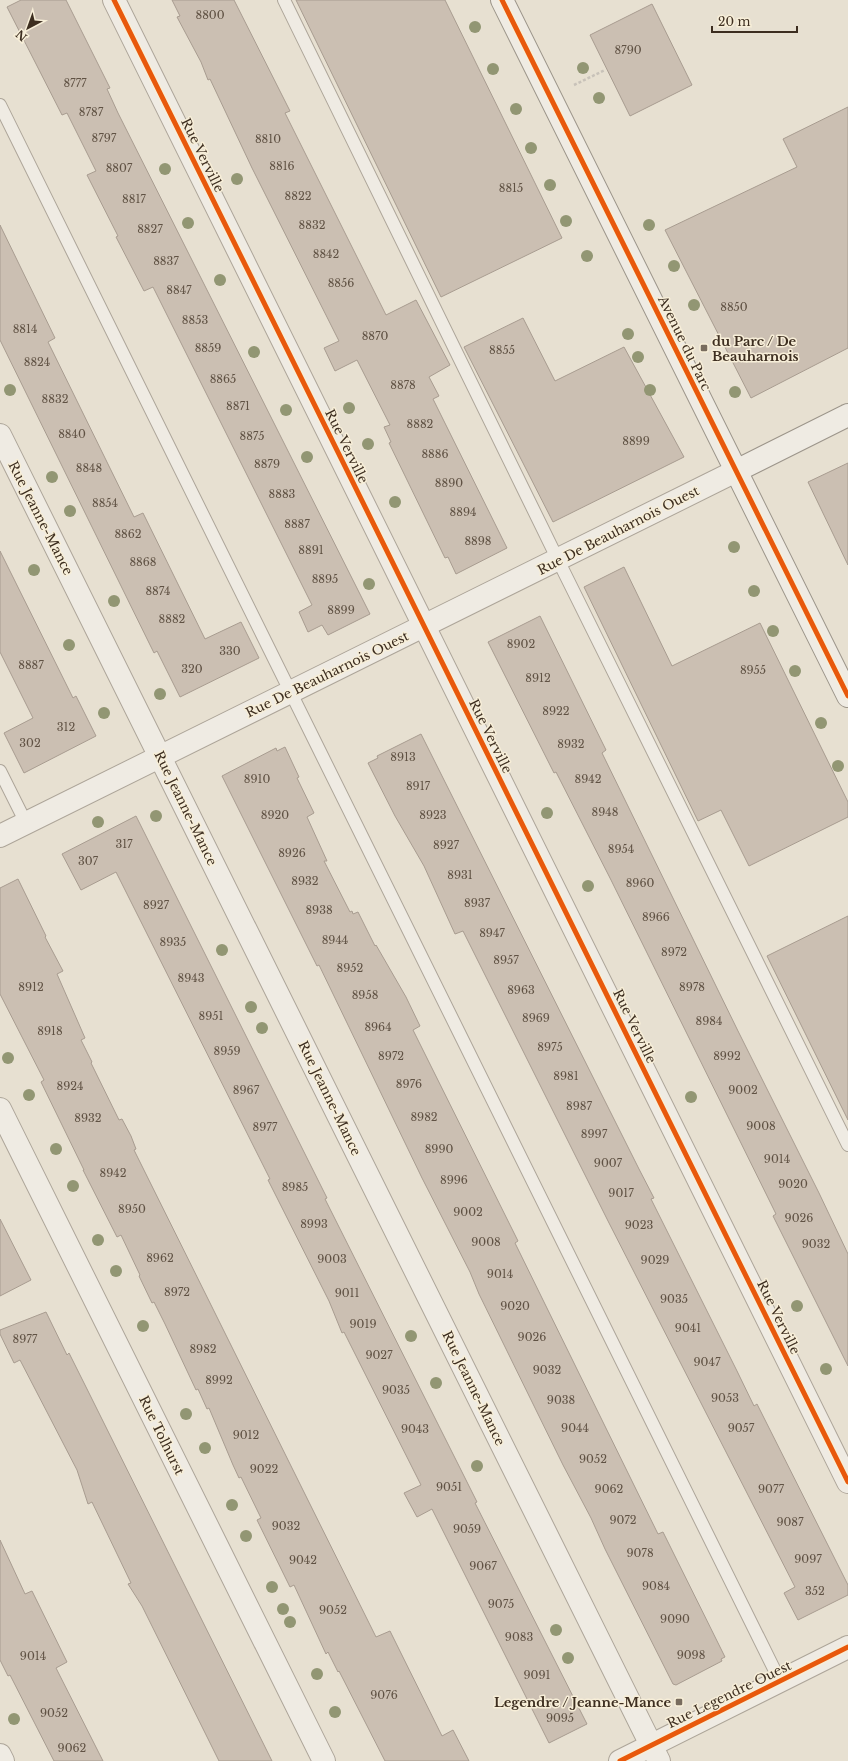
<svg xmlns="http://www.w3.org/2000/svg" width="848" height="1761" viewBox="0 0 848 1761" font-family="'Libre Baskerville',serif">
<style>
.building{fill:#cbbfb2;stroke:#a89c90}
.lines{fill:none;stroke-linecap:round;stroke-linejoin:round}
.lane-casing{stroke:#ada599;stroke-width:14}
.street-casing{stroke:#ada599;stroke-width:24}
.secondary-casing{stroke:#9c958a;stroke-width:24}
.path{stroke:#c8c2b9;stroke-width:2.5;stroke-dasharray:3 2;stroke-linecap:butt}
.lane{stroke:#efebe3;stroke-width:12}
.street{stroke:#efebe3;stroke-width:22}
.secondary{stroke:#efebe3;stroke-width:22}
.cycleway-casing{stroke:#f7eed8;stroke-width:8}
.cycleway{stroke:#e8590c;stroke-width:5}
.tree{fill:#929673}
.poi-dot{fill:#786c5e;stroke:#f7eed8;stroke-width:1.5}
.labels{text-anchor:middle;stroke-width:3;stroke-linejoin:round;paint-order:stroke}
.number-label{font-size:11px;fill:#605244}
.street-label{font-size:13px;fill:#3d2e20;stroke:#f7eed8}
.poi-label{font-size:13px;font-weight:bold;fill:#3d2e20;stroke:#f7eed8;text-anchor:start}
</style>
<rect width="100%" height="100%" fill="#e7e0d1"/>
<g class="building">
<polygon points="21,0 66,0 110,88 107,89 118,113 370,614 328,635 322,625 308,632 299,612 312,605 153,287 144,291 116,237 118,236 87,175 96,171 67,113 62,115 7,7"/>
<polygon points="172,0 234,0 290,111 285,113 386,315 416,300 450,365 429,377 439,396 433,399 507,548 456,574 448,557 445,558 389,443 391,442 384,427 390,425 357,360 335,371 324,348 339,341 252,168 210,79 208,80 201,62 177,17 180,16"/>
<polygon points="296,0 445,0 562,238 441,297"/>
<polygon points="652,4 692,85 630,116 590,35"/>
<polygon points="848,107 848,348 751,398 665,230 797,167 783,139"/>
<polygon points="0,225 55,338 48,342 134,517 143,513 205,639 241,622 259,658 180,697 157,651 154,653 0,340"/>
<polygon points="523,318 555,381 624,347 684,457 553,522 464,347"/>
<polygon points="848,463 848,565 808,482"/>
<polygon points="0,551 73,698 76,696 96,736 24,773 4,733 33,718 0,652"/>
<polygon points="624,567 672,666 760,623 848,802 848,817 749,866 721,810 698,821 584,587"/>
<polygon points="540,616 606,750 602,753 738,1031 819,1193 848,1254 848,1366 773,1216 776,1214 611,880 556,772 554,773 488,642"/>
<polygon points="421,734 639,1169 654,1198 651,1199 737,1371 754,1406 757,1404 848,1585 848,1595 798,1620 784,1593 795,1587 608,1221 463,931 455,934 424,866 395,816 368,763 378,758 377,756"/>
<polygon points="285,747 299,777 297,778 314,813 307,817 327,861 324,861 350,912 352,911 353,914 358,912 375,946 376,945 406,997 420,1026 413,1030 518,1241 515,1243 658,1534 663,1532 725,1657 721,1659 722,1661 676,1685 673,1684 605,1549 591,1518 563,1465 479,1294 470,1272 422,1178 319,965 317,966 222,776 276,748 277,751"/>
<polygon points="136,816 327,1198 325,1199 458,1464 477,1502 475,1503 587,1724 549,1743 432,1509 417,1517 404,1493 421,1485 344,1332 342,1333 329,1301 268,1180 270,1179 116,872 81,890 62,854"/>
<polygon points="18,879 46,936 45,937 63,971 57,974 85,1038 81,1040 92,1062 91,1063 119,1120 122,1119 131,1136 136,1149 134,1150 376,1637 390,1631 442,1736 453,1730 469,1761 385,1761 339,1671 338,1672 328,1652 326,1654 294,1585 290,1587 257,1520 261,1518 241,1477 239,1478 233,1465 209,1408 207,1409 198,1389 196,1390 165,1324 154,1302 152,1303 139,1276 140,1275 121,1235 117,1237 83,1170 84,1170 41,1082 44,1080 0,994 0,888"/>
<polygon points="848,916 848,1120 767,956"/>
<polygon points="0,1219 31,1280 0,1296"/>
<polygon points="46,1312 67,1355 69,1353 88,1391 272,1761 219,1761 142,1606 128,1584 131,1583 92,1502 88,1504 77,1470 48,1414 20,1360 14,1363 0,1334 0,1330"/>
<polygon points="0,1540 25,1594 32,1591 67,1662 56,1668 103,1761 54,1761 10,1675 8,1676 0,1660"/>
</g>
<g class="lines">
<g class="lane-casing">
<g id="lane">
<polyline points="284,0 558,560 848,1145"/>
<polyline points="0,105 780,1681"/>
<polyline points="0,771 26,823"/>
</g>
</g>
<g class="street-casing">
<g id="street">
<polyline points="114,0 848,1482"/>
<polyline points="0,435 659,1761"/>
<polyline points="0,836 736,471"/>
<polyline points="0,1109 324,1761"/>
<polyline points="0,1755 3,1761"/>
<polyline points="620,1761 848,1647"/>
</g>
</g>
<g class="secondary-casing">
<g id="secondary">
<polyline points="502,0 848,696"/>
<polyline points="736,471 848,415"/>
</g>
</g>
<polyline class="path" points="574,85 605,70"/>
<use href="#lane" class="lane"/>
<use href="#street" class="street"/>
<use href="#secondary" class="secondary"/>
<g class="cycleway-casing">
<g id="cycleway">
<polyline points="114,0 848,1482"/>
<polyline points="502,0 848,696"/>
<polyline points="620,1761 848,1647"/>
</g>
</g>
<use href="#cycleway" class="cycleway"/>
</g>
<g class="tree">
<circle cx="475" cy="27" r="6"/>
<circle cx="583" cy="68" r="6"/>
<circle cx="493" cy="69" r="6"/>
<circle cx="599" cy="98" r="6"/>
<circle cx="516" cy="109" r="6"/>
<circle cx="531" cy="148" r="6"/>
<circle cx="165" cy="169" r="6"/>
<circle cx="237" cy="179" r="6"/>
<circle cx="550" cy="185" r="6"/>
<circle cx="566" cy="221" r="6"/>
<circle cx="188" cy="223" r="6"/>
<circle cx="649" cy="225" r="6"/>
<circle cx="587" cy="256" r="6"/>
<circle cx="674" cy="266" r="6"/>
<circle cx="220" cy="280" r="6"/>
<circle cx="694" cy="305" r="6"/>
<circle cx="628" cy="334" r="6"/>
<circle cx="254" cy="352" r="6"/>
<circle cx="638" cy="357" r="6"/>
<circle cx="10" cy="390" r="6"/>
<circle cx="650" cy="390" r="6"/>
<circle cx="735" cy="392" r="6"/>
<circle cx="349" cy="408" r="6"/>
<circle cx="286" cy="410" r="6"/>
<circle cx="368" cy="444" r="6"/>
<circle cx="307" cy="457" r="6"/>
<circle cx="52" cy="477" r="6"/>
<circle cx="395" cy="502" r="6"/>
<circle cx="70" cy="511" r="6"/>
<circle cx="734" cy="547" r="6"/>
<circle cx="34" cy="570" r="6"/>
<circle cx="369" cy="584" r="6"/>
<circle cx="754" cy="591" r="6"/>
<circle cx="114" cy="601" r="6"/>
<circle cx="773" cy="631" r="6"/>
<circle cx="69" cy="645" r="6"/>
<circle cx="795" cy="671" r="6"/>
<circle cx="160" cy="694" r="6"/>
<circle cx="104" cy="713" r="6"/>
<circle cx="821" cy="723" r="6"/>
<circle cx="838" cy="766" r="6"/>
<circle cx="547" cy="813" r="6"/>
<circle cx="156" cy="816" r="6"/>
<circle cx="98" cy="822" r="6"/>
<circle cx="588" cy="886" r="6"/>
<circle cx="222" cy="950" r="6"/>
<circle cx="251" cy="1007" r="6"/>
<circle cx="262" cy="1028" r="6"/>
<circle cx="8" cy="1058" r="6"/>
<circle cx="29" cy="1095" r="6"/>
<circle cx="691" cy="1097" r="6"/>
<circle cx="56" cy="1149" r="6"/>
<circle cx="73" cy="1186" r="6"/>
<circle cx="98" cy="1240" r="6"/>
<circle cx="116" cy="1271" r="6"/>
<circle cx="797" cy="1306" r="6"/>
<circle cx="143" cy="1326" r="6"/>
<circle cx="411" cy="1336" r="6"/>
<circle cx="826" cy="1369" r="6"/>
<circle cx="436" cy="1383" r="6"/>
<circle cx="186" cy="1414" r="6"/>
<circle cx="205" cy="1448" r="6"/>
<circle cx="477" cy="1466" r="6"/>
<circle cx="232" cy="1505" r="6"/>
<circle cx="246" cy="1536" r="6"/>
<circle cx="272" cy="1587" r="6"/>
<circle cx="283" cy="1609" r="6"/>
<circle cx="290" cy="1622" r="6"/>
<circle cx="556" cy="1630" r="6"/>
<circle cx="568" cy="1658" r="6"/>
<circle cx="317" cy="1674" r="6"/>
<circle cx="335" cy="1712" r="6"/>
<circle cx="14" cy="1719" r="6"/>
</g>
<g class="poi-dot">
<rect x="700" y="344" width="8" height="8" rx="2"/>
<rect x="675" y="1698" width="8" height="8" rx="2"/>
</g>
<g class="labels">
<g class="number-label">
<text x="210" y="19">8800</text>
<text x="628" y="54">8790</text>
<text x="75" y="87">8777</text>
<text x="91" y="116">8787</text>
<text x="104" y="142">8797</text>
<text x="268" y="143">8810</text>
<text x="282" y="170">8816</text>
<text x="119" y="172">8807</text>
<text x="511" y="192">8815</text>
<text x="298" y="200">8822</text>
<text x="134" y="203">8817</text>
<text x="312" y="229">8832</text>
<text x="150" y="233">8827</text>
<text x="326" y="258">8842</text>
<text x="166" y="265">8837</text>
<text x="341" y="287">8856</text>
<text x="179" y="294">8847</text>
<text x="734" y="311">8850</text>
<text x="195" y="324">8853</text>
<text x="25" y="333">8814</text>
<text x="375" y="340">8870</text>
<text x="208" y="352">8859</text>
<text x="502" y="354">8855</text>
<text x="37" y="366">8824</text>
<text x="223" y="383">8865</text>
<text x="403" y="389">8878</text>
<text x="55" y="403">8832</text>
<text x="238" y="410">8871</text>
<text x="420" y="428">8882</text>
<text x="72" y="438">8840</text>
<text x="252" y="440">8875</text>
<text x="636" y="445">8899</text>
<text x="435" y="458">8886</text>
<text x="267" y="468">8879</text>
<text x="89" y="472">8848</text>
<text x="449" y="487">8890</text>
<text x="282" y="498">8883</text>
<text x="105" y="507">8854</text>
<text x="463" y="516">8894</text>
<text x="297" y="528">8887</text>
<text x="128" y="538">8862</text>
<text x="478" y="545">8898</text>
<text x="311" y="554">8891</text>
<text x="143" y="566">8868</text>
<text x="325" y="583">8895</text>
<text x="158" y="595">8874</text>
<text x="341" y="614">8899</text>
<text x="172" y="623">8882</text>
<text x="521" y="648">8902</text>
<text x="230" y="655">330</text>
<text x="31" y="669">8887</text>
<text x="192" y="673">320</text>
<text x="753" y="674">8955</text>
<text x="538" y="682">8912</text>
<text x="556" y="715">8922</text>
<text x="66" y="731">312</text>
<text x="30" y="747">302</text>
<text x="571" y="748">8932</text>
<text x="403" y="761">8913</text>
<text x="257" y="783">8910</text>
<text x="588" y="783">8942</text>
<text x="418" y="790">8917</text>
<text x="605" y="816">8948</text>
<text x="275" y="819">8920</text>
<text x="433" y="819">8923</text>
<text x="124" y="848">317</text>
<text x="446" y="849">8927</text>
<text x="621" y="853">8954</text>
<text x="292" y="857">8926</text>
<text x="88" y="865">307</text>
<text x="460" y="879">8931</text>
<text x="305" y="885">8932</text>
<text x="640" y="887">8960</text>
<text x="477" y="907">8937</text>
<text x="156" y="909">8927</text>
<text x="319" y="914">8938</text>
<text x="656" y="921">8966</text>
<text x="492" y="937">8947</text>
<text x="335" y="944">8944</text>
<text x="173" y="946">8935</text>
<text x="674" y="956">8972</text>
<text x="506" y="964">8957</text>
<text x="350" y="972">8952</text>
<text x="191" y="982">8943</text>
<text x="31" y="991">8912</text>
<text x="692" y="991">8978</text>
<text x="521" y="994">8963</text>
<text x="365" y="999">8958</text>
<text x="211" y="1020">8951</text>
<text x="536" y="1022">8969</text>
<text x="709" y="1025">8984</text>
<text x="378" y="1031">8964</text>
<text x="50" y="1035">8918</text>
<text x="550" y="1051">8975</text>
<text x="227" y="1055">8959</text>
<text x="391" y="1060">8972</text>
<text x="727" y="1060">8992</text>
<text x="566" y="1080">8981</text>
<text x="409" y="1088">8976</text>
<text x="70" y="1090">8924</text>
<text x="246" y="1094">8967</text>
<text x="743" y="1094">9002</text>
<text x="579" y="1110">8987</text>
<text x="424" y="1121">8982</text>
<text x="88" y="1122">8932</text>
<text x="761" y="1130">9008</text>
<text x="265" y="1131">8977</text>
<text x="594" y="1138">8997</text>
<text x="439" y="1153">8990</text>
<text x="777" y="1163">9014</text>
<text x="608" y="1167">9007</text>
<text x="113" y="1177">8942</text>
<text x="454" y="1184">8996</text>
<text x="793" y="1188">9020</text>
<text x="295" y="1191">8985</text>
<text x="621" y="1197">9017</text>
<text x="132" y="1213">8950</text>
<text x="468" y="1216">9002</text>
<text x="799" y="1222">9026</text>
<text x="314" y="1228">8993</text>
<text x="639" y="1229">9023</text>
<text x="486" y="1246">9008</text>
<text x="816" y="1248">9032</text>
<text x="160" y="1262">8962</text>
<text x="332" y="1263">9003</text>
<text x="655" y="1264">9029</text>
<text x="500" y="1278">9014</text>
<text x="177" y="1296">8972</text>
<text x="347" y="1297">9011</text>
<text x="674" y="1303">9035</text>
<text x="515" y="1310">9020</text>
<text x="363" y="1328">9019</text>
<text x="688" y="1332">9041</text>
<text x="532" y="1341">9026</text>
<text x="25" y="1343">8977</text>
<text x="203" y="1353">8982</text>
<text x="379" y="1359">9027</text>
<text x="707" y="1366">9047</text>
<text x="547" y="1374">9032</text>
<text x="219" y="1384">8992</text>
<text x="396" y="1394">9035</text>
<text x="725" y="1402">9053</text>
<text x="561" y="1404">9038</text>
<text x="575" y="1432">9044</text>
<text x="741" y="1432">9057</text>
<text x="415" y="1433">9043</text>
<text x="246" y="1439">9012</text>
<text x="593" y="1463">9052</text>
<text x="264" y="1473">9022</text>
<text x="449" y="1491">9051</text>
<text x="609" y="1493">9062</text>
<text x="771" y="1493">9077</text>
<text x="623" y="1524">9072</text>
<text x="790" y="1526">9087</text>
<text x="286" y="1530">9032</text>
<text x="467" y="1533">9059</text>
<text x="640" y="1557">9078</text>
<text x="808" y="1563">9097</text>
<text x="303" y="1564">9042</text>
<text x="483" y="1570">9067</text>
<text x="656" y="1590">9084</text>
<text x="815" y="1595">352</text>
<text x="501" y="1608">9075</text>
<text x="333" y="1614">9052</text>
<text x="675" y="1623">9090</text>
<text x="519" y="1641">9083</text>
<text x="691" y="1659">9098</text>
<text x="33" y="1660">9014</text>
<text x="537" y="1679">9091</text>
<text x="384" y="1699">9076</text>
<text x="54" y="1717">9052</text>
<text x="560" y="1722">9095</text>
<text x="72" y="1752">9062</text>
</g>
<g class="street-label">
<text transform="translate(203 155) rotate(64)" y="5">Rue Verville</text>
<text transform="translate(685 343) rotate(64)" y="5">Avenue du Parc</text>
<text transform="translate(347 446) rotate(64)" y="5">Rue Verville</text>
<text transform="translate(41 518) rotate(63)" y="5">Rue Jeanne-Mance</text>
<text transform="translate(618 530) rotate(-27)" y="5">Rue De Beauharnois Ouest</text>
<text transform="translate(327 674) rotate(-26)" y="5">Rue De Beauharnois Ouest</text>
<text transform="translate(491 736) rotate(64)" y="5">Rue Verville</text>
<text transform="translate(186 808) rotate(64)" y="5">Rue Jeanne-Mance</text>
<text transform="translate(635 1026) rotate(64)" y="5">Rue Verville</text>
<text transform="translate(330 1098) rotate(64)" y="5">Rue Jeanne-Mance</text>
<text transform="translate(779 1317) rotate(64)" y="5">Rue Verville</text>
<text transform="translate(474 1388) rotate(64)" y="5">Rue Jeanne-Mance</text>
<text transform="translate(162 1435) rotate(64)" y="5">Rue Tolhurst</text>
<text transform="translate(729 1694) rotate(-26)" y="5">Rue Legendre Ouest</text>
</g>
<g class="poi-label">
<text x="712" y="346">du Parc / De<tspan x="712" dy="15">Beauharnois</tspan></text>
<text x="671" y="1707" text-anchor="end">Legendre / Jeanne-Mance</text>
</g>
</g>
<g transform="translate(28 28) rotate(221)" stroke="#f7eed8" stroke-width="3" paint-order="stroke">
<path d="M0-3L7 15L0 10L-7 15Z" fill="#3d2e20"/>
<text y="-6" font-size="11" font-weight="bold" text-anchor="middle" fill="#3d2e20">N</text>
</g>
<path d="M712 26v6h85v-6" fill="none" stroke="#3d2e20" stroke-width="2"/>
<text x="718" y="26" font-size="12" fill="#3d2e20" stroke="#f7eed8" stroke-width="3" paint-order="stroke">20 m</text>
</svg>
